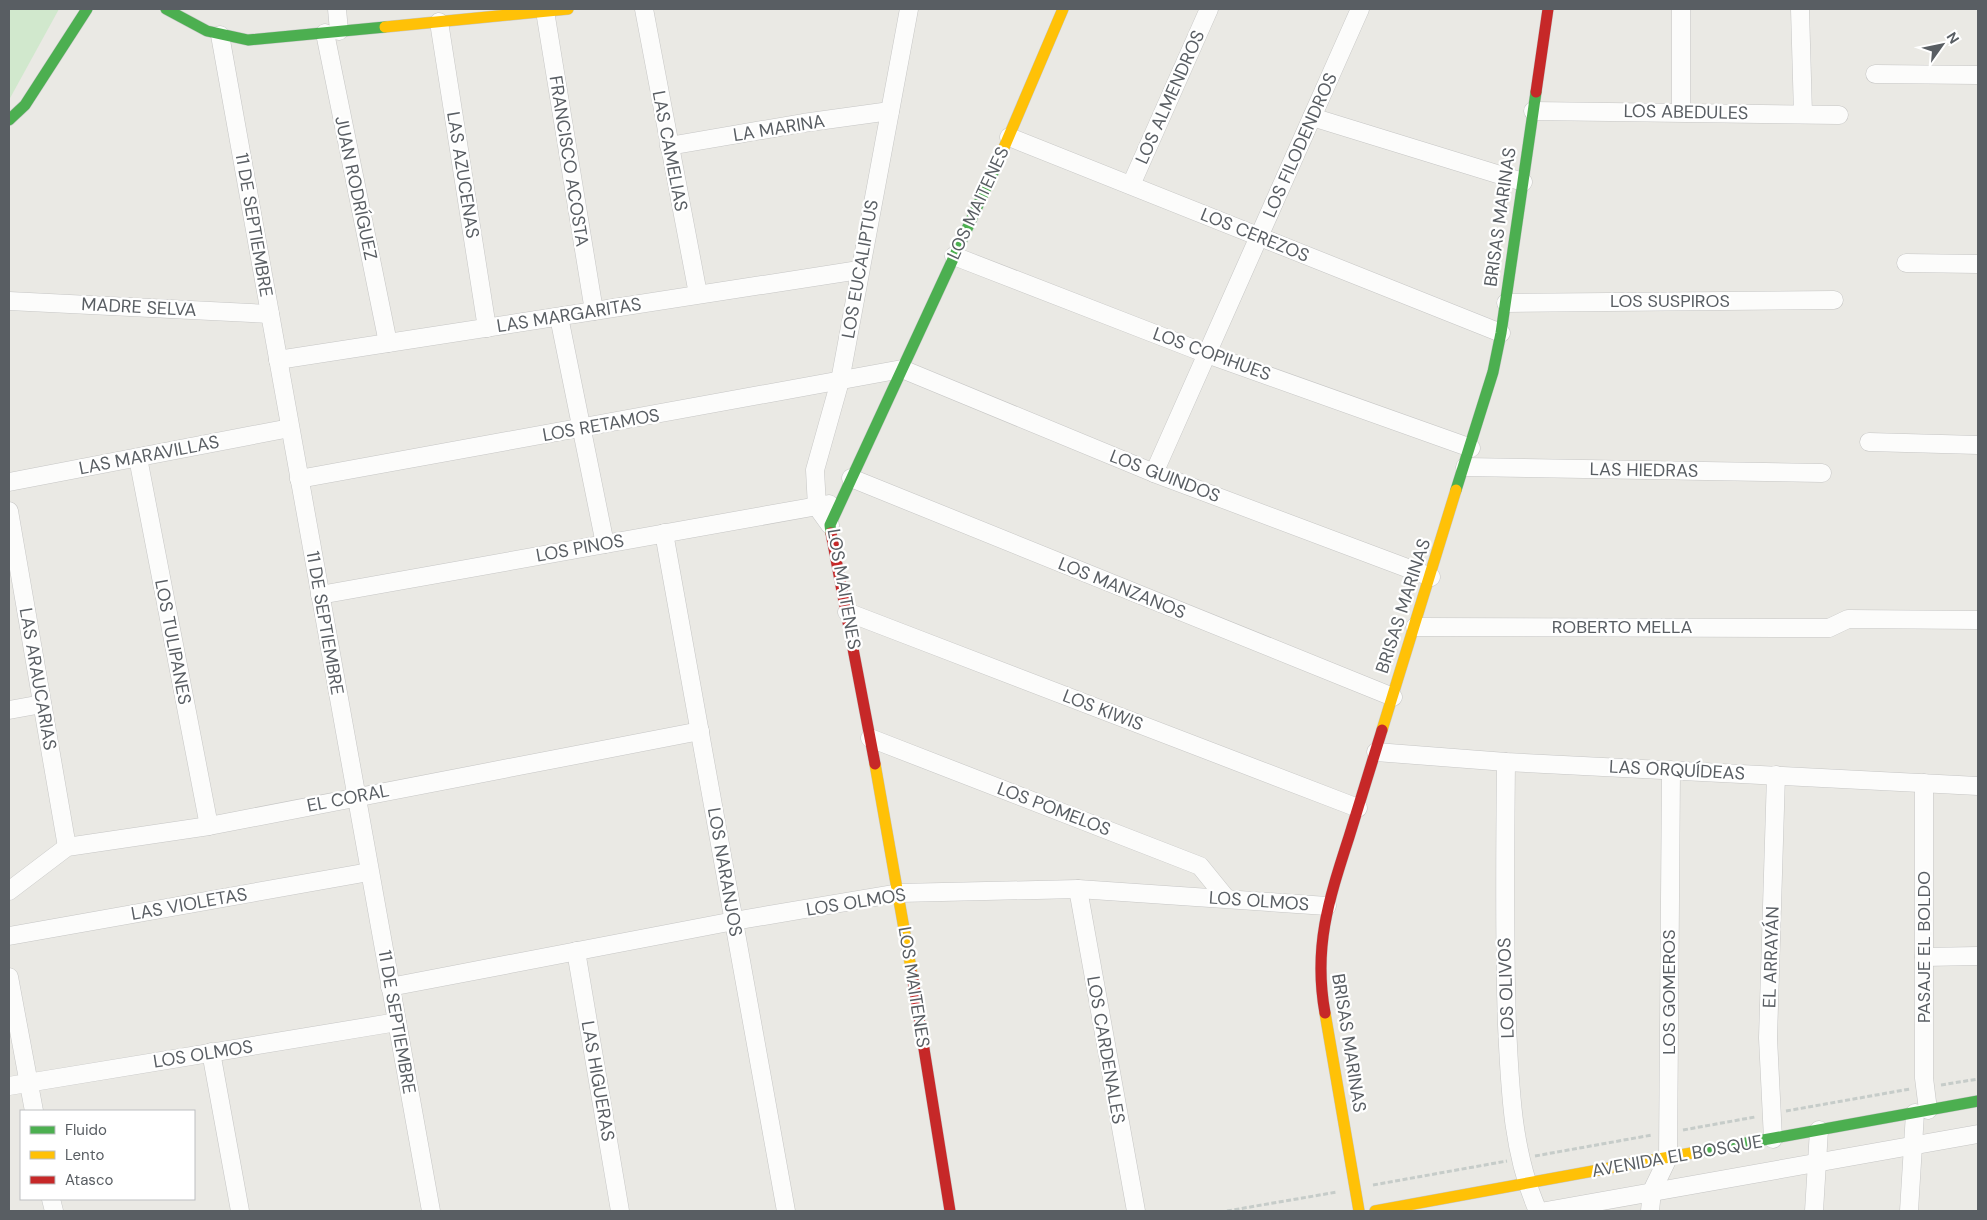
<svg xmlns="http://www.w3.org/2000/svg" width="1987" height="1220" viewBox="0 0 1987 1220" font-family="'DM Sans',sans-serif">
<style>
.park{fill:#d1e8cd}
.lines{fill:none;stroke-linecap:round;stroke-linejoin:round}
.street-casing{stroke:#c6c6c5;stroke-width:19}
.fast-casing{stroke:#c7c8c8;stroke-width:12}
.slow-casing{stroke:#c7c8c8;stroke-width:12}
.jam-casing{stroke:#c7c8c8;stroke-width:12}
.path{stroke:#c6ccc9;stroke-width:3;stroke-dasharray:5 2.5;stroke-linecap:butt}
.street{stroke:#fcfcfb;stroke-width:18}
.fast{stroke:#4caf50;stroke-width:11}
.slow{stroke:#ffc107;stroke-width:11}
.jam{stroke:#c62828;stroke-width:11}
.labels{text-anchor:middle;stroke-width:4.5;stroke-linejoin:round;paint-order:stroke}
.street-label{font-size:18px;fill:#595e63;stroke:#fff}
</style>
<rect width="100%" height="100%" fill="#eae9e4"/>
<polygon class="park" points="9,9 59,9 9,100"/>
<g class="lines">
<g class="street-casing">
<g id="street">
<polyline points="337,9 339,31"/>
<polyline points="644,9 698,294"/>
<polyline points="1681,9 1681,112"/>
<polyline points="1800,9 1803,114"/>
<polyline points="545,11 594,311"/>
<polyline points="439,22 487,328"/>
<polyline points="325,33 388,343"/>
<polyline points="220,35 431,1211"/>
<polyline points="1875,74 1978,75"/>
<polyline points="1533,111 1839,115"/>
<polyline points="1312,117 1523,182"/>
<polyline points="1009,137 1501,333"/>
<polyline points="669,146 803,123 890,111"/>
<polyline points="1131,185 1209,9"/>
<polyline points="954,256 1207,354 1471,448"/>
<polyline points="1906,263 1978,264"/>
<polyline points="9,301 270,314"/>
<polyline points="1506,303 1834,300"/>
<polyline points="559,317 605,544"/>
<polyline points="278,360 859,270"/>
<polyline points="1869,442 1978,445"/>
<polyline points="138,458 209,826"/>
<polyline points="1465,467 1822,473"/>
<polyline points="1154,473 1360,9"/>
<polyline points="851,478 1393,697"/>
<polyline points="299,479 902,369 1154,473 1431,577"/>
<polyline points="9,482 290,428"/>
<polyline points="9,511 67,847"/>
<polyline points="830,525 817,507 815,470 840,381 909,9"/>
<polyline points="664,533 786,1211"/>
<polyline points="320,595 829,504"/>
<polyline points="847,612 1358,808"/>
<polyline points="1415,627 1829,628 1848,619 1978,620"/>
<polyline points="9,710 42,704"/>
<polyline points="870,738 1200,866 1226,898"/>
<polyline points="1376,752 1506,762 1978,786"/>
<path d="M1506,762C1505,849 1504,937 1507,1025C1510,1088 1512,1153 1538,1211"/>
<polyline points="1924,783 1924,1078 1928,1110"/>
<polyline points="1078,889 1136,1211"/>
<polyline points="9,891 67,847 209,826 700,731"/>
<polyline points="9,936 369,872"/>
<polyline points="576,951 620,1211"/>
<polyline points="1924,957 1978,956"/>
<polyline points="9,977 34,1111"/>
<polyline points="390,987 734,921 899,893 1078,889 1327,906"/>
<polyline points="211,1052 240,1211"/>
<polyline points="9,1086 397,1022"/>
<polyline points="1773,1139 1768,1038 1776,775"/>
<polyline points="51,1199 54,1211"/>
<polyline points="1546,1211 1978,1134"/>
<polyline points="1650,1211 1652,1191 1668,1158 1671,770"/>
<polyline points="1814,1211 1819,1130"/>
<polyline points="1909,1211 1915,1113"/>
</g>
</g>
<g class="fast-casing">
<g id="fast">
<polyline points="166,9 207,31 248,40 385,27"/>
<polyline points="9,120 25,105 87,9"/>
<polyline points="1456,490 1493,372 1501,333 1536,92"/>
<polyline points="831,533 830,525 997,164"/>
<polyline points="1697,1152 1978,1101"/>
</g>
</g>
<g class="slow-casing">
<g id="slow">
<polyline points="385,27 568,9"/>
<polyline points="997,164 1063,9"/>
<polyline points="1382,730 1456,490"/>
<polyline points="875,764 912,974"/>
<polyline points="1325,1013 1359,1211"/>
<polyline points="1375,1211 1697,1152"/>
</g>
</g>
<g class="jam-casing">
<g id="jam">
<polyline points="1536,92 1548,9"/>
<polyline points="831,533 875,764"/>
<polyline points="912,974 950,1211"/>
<path d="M1325,1013C1313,947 1329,899 1349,837C1360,801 1371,766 1382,730"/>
</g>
</g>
<g class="path">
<polyline points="1941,1085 1978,1079"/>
<polyline points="1786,1111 1910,1089"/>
<polyline points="1683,1130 1755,1117"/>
<polyline points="1535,1156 1652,1135"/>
<polyline points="1373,1185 1507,1161"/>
<polyline points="1227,1211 1337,1192"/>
</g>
<use href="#street" class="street"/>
<use href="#fast" class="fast"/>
<use href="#slow" class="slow"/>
<use href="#jam" class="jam"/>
</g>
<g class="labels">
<g class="street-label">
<text transform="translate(1170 97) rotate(-66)" y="6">LOS ALMENDROS</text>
<text transform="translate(1686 112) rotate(1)" y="6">LOS ABEDULES</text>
<text transform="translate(779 128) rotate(-9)" y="6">LA MARINA</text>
<text transform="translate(1300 145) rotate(-66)" y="6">LOS FILODENDROS</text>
<text transform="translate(670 151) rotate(79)" y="6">LAS CAMELIAS</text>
<text transform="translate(569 161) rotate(81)" y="6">FRANCISCO ACOSTA</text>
<text transform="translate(463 175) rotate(81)" y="6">LAS AZUCENAS</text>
<text transform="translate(356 188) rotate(78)" y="6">JUAN RODRÍGUEZ</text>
<text transform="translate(978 203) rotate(-65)" y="6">LOS MAITENES</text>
<text transform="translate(1500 217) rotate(-82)" y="6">BRISAS MARINAS</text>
<text transform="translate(254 225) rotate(80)" y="6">11 DE SEPTIEMBRE</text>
<text transform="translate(1255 235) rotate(22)" y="6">LOS CEREZOS</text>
<text transform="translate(860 269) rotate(-80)" y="6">LOS EUCALIPTUS</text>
<text x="1670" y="307">LOS SUSPIROS</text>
<text transform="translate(139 307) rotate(3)" y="6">MADRE SELVA</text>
<text transform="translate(569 315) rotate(-9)" y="6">LAS MARGARITAS</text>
<text transform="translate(1212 354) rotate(20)" y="6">LOS COPIHUES</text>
<text transform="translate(601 425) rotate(-10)" y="6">LOS RETAMOS</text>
<text transform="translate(149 455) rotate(-11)" y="6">LAS MARAVILLAS</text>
<text transform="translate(1644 470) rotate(1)" y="6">LAS HIEDRAS</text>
<text transform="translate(1165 476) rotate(21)" y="6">LOS GUINDOS</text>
<text transform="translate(580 548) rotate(-10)" y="6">LOS PINOS</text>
<text transform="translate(1122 588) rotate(22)" y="6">LOS MANZANOS</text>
<text transform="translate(844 589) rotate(80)" y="6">LOS MAITENES</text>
<text transform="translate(1403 606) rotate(-72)" y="6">BRISAS MARINAS</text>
<text transform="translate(325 623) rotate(80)" y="6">11 DE SEPTIEMBRE</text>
<text x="1622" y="633">ROBERTO MELLA</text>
<text transform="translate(173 642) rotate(79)" y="6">LOS TULIPANES</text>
<text transform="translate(38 679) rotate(80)" y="6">LAS ARAUCARIAS</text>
<text transform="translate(1103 710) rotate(21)" y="6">LOS KIWIS</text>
<text transform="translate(1677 770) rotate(3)" y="6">LAS ORQUÍDEAS</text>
<text transform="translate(348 798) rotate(-11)" y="6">EL CORAL</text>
<text transform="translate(1054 809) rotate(21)" y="6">LOS POMELOS</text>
<text transform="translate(725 872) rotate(80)" y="6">LOS NARANJOS</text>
<text transform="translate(1259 901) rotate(4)" y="6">LOS OLMOS</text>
<text transform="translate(856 902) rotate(-9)" y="6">LOS OLMOS</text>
<text transform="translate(189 904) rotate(-10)" y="6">LAS VIOLETAS</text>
<text transform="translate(1924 947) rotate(-90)" y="6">PASAJE EL BOLDO</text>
<text transform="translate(1771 957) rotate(-88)" y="6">EL ARRAYÁN</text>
<text transform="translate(914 987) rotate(81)" y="6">LOS MAITENES</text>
<text transform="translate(1506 988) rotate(-92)" y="6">LOS OLIVOS</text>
<text transform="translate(1669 992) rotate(-90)" y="6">LOS GOMEROS</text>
<text transform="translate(397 1022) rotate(80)" y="6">11 DE SEPTIEMBRE</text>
<text transform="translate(1349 1043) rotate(81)" y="6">BRISAS MARINAS</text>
<text transform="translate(1106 1050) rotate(80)" y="6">LOS CARDENALES</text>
<text transform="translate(203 1054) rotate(-9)" y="6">LOS OLMOS</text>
<text transform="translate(598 1081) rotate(80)" y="6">LAS HIGUERAS</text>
<text transform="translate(1677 1156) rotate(-10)" y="6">AVENIDA EL BOSQUE</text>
</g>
</g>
<rect width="1987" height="1220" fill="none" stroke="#595e63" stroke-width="20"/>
<rect x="20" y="1110" width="175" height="90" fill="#ffffff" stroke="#bdbfc1"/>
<rect x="30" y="1126" width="25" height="8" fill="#4caf50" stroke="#bdbfc1"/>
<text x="65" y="1135" font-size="15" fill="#595e63">Fluido</text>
<rect x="30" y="1151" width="25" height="8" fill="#ffc107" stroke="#bdbfc1"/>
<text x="65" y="1160" font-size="15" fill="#595e63">Lento</text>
<rect x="30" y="1176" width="25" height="8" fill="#c62828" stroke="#bdbfc1"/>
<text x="65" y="1185" font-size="15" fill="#595e63">Atasco</text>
<g transform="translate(1942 45) rotate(57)" stroke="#ffffff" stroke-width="4" paint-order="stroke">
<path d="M0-4L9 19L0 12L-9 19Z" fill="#595e63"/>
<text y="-8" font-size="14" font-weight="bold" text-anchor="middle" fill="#595e63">N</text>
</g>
</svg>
